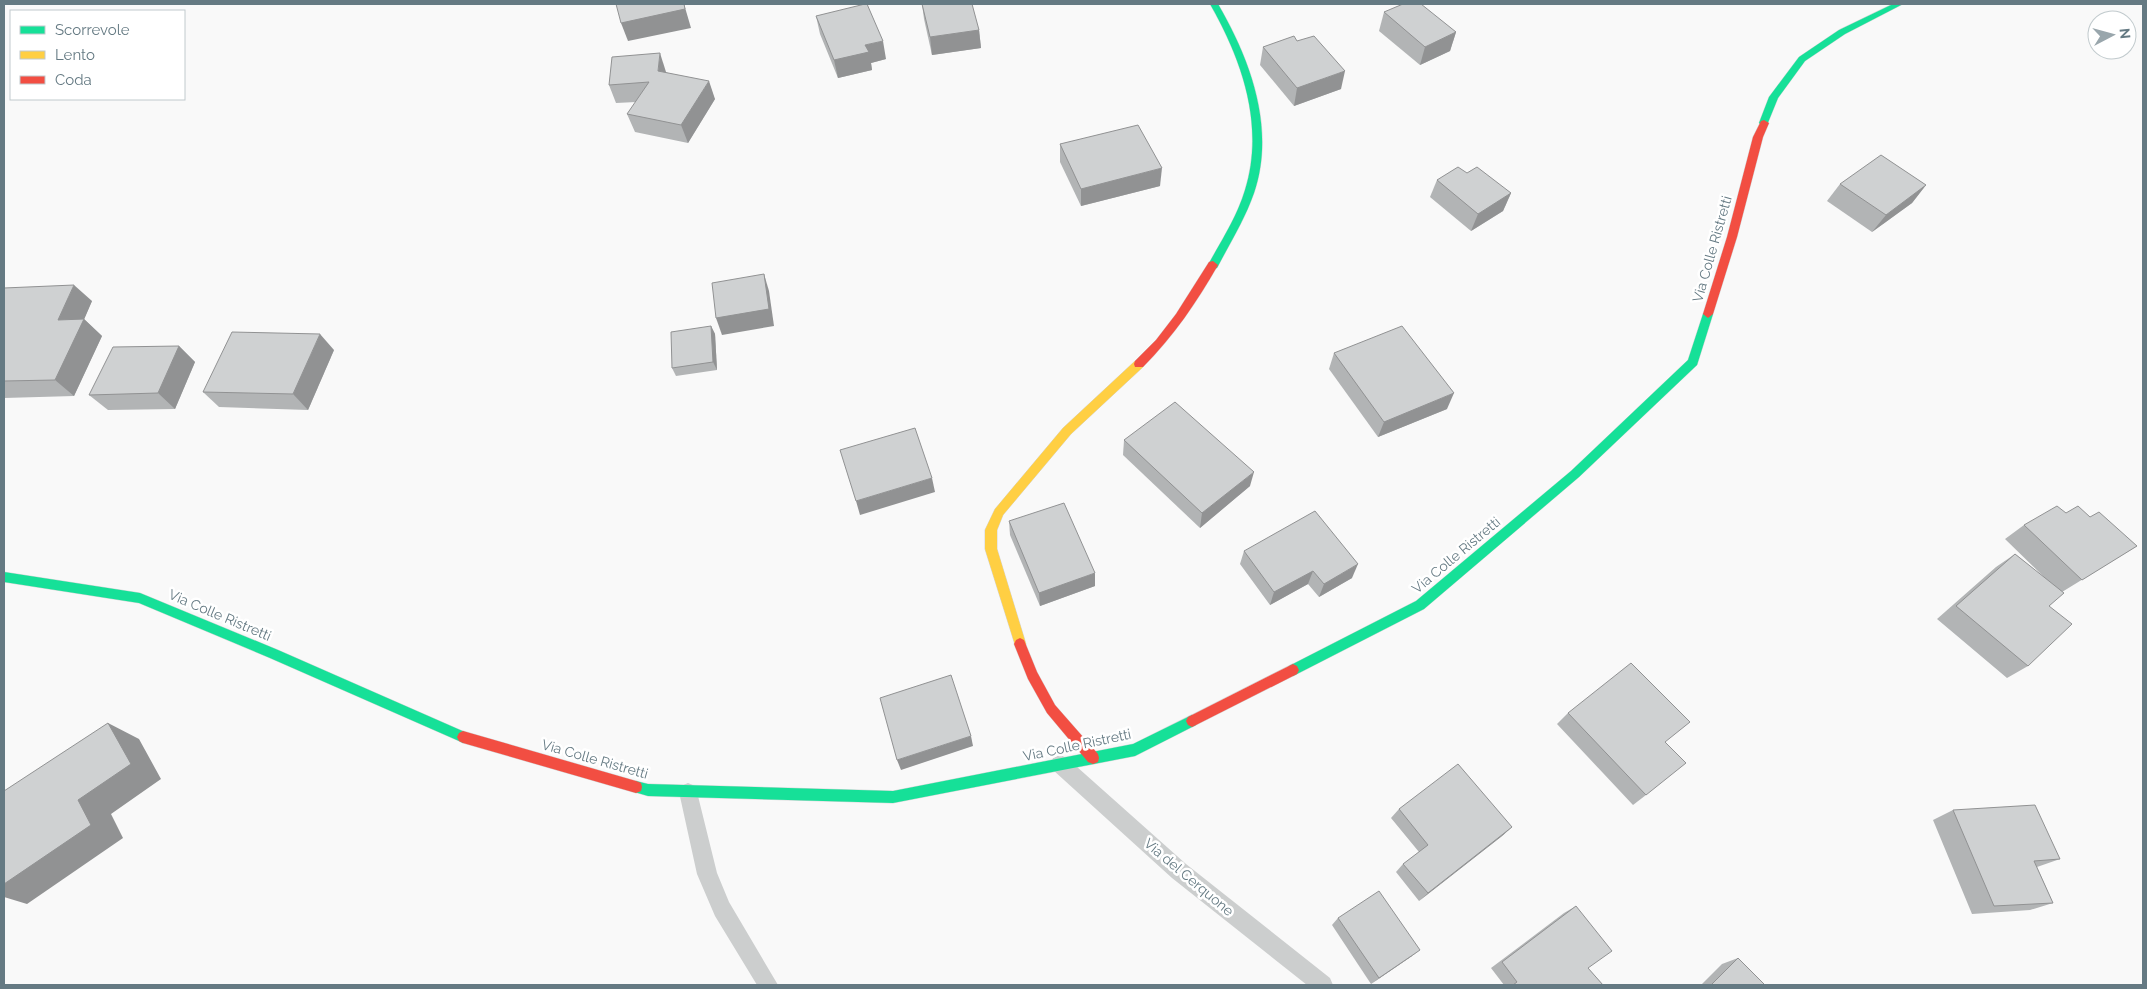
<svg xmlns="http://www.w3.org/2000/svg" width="2147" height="989" viewBox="0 0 2147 989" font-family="Raleway,sans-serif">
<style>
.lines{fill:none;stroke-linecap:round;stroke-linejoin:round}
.fast-casing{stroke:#d5d6d7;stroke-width:1}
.slow-casing{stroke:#d5d6d7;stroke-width:1}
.jam-casing{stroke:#d5d6d7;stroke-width:1}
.lane{fill:#cccece;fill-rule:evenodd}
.fast{fill:#16e098;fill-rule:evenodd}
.slow{fill:#ffcf43;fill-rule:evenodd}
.jam{fill:#f24e42;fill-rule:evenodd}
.wall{fill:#b2b4b5}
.shaded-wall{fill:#919293}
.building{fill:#cfd1d2;stroke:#919293}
.labels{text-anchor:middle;stroke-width:5;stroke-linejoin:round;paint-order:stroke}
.street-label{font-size:14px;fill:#657a83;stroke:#fff}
</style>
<rect width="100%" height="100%" fill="#f9f9f9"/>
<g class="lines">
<g class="fast-casing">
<g id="fast">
<path d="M1210,4H1218C1250,59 1276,128 1254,193C1245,219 1230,243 1217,268L1213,269L1208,265C1221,241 1237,217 1245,190C1265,125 1242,60 1210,4Z"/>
<polygon points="1893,4 1903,4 1845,34 1805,61 1778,98 1767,125 1761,125 1759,123 1769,97 1799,57 1839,30"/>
<polygon points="1708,310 1713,314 1697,365 1579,477 1424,609 1297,674 1293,676 1289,674 1287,670 1289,666 1416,601 1571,471 1688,360 1703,314"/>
<polygon points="4,572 140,593 278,650 467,733 469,737 467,741 463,743 459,741 270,658 139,603 4,582"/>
<polygon points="1192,715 1196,717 1198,721 1196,725 1135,756 893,803 648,796 631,791 630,787 631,783 636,781 648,784 893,791 1133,744"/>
</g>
</g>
<g class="slow-casing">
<polygon id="slow" points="1139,360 1144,364 1143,367 1071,434 1003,515 997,530 997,549 1026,644 1024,648 1020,650 1016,648 985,549 985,530 995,509 1063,428 1135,361"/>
</g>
<g class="jam-casing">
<g id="jam">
<polygon points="1764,120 1769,123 1763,137 1737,237 1713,314 1708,318 1703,314 1727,237 1753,137 1761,121"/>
<path d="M1213,261L1218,265C1197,302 1173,337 1143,367H1135L1134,364L1135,361L1156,340L1176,314L1209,262Z"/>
<polygon points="1020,638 1024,640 1037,672 1055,705 1098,754 1099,758 1098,762 1093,764 1088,762 1047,713 1028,679 1014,644 1016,640"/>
<polygon points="1293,664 1297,666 1299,670 1297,674 1196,725 1192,727 1188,725 1186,721 1188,717"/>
<polygon points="463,731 636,781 641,783 642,787 641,791 636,793 463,743 459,741 457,737 459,733"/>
</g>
</g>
<g class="lane">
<polygon points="1060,755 1067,758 1186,864 1330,978 1333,985 1307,985 1172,878 1053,770 1051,764 1053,758"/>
<polygon points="688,783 695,786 697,792 717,873 729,902 778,985 757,985 715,916 697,874 679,792 681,786"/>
</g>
<use href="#fast" class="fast"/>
<use href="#slow" class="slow"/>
<use href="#jam" class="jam"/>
</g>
<g class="wall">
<polygon points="922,4 979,30 981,48 932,55 924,19"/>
<polygon points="1384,12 1456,32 1450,51 1420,65 1379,31"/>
<polygon points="816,16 886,59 871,63 872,70 838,78 820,34"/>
<polygon points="1263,47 1341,89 1294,106 1260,65"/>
<polygon points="666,72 715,99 688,143 635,132 627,114 636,102 616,103 609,85"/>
<polygon points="1060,144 1160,186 1081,206 1060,162"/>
<polygon points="1467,173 1511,193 1503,211 1471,231 1430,197 1437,180"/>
<polygon points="1840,184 1926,185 1912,203 1872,232 1827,201"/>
<polygon points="4,288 92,301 84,319 102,336 74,396 4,398"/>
<polygon points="711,326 715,334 717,370 676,376 672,368"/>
<polygon points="179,346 195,362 175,409 108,410 89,395"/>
<polygon points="334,350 308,410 219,407 203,392"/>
<polygon points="1334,353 1447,409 1378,437 1329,369"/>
<polygon points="1124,440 1250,486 1200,528 1123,455"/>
<polygon points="2066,513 2090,517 2137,546 2062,592 2049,606 2028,666 2007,678 1937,619 1996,567 2015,554 2045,578 2005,539 2024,525"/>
<polygon points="1009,521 1095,586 1040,606 1010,535"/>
<polygon points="1244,551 1352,578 1319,597 1308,584 1270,605 1240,564"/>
<polygon points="1568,713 1665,742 1646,795 1633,805 1557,724"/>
<polygon points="1399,809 1512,827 1502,836 1419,901 1396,872 1403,864 1419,852 1391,818"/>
<polygon points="1953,810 2060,859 2037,867 2053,903 2030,910 1972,914 1933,820"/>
<polygon points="1576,906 1588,968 1603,985 1504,985 1491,968 1564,913"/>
<polygon points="1338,918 1412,956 1371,984 1332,925"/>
<polygon points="1738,958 1765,985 1701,985 1722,964"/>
</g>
<g class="shaded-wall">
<polygon points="684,4 691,28 628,41 621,23"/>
<polygon points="979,30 981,48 932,55 930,37"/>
<polygon points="1456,32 1450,51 1420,65 1425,47"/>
<polygon points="883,41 886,59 871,63 872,70 838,78 834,60 865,45"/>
<polygon points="660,53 666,72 665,89 658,71"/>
<polygon points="1345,71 1341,89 1294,106 1297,88"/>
<polygon points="709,81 715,99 688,143 681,125"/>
<polygon points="1162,168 1160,186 1081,206 1081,189"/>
<polygon points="1926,185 1912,203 1872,232 1886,215"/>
<polygon points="1511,193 1503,211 1471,231 1478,214"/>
<polygon points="764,274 769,291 774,326 722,335 716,318"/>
<polygon points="74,285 92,301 83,322 84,319 102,336 74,396 55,380 58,320"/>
<polygon points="711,326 715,334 717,370 713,362"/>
<polygon points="320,334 334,350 308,410 293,394"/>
<polygon points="179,346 195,362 175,409 158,393"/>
<polygon points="1454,393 1447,409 1378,437 1384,422"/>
<polygon points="1254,472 1250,486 1200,528 1202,513"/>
<polygon points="932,478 935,492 860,515 856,501"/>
<polygon points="1358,564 1352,578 1319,597 1324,584"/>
<polygon points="1313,571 1308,584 1270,605 1274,592"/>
<polygon points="1095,573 1095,586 1040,606 1039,593"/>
<polygon points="108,723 139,739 161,779 111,814 123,838 27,904 4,897 4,884"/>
<polygon points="971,736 973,746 901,770 897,760"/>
<polygon points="1512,827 1502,836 1419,901 1428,893"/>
<polygon points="1420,950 1412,956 1371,984 1379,978"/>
</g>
<g class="building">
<polygon points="616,4 684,4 685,9 621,23"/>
<polygon points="865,4 867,4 883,41 865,45 869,52 834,60 816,16"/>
<polygon points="922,4 972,4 979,30 930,37"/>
<polygon points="1403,4 1421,4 1456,32 1425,47 1384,12"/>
<polygon points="1294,36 1297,41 1314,36 1345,71 1297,88 1263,47"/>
<polygon points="660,53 658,71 709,81 681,125 627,114 649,82 609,85 612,57"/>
<polygon points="1138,125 1162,168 1081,189 1060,144"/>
<polygon points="1881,155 1926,185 1886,215 1840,184"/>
<polygon points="1458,167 1467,173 1477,167 1511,193 1478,214 1437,180"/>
<polygon points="764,274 769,309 716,318 712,283"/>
<polygon points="74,285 58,320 84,319 55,380 4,381 4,288"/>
<polygon points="711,326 713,362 672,368 671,332"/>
<polygon points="1402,326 1454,393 1384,422 1334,353"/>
<polygon points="232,332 320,334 293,394 203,392"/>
<polygon points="179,346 158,393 89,395 113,347"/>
<polygon points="1175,402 1254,472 1202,513 1124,440"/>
<polygon points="915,428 932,478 856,501 840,450"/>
<polygon points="1064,503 1095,573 1039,593 1009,521"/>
<polygon points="2057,506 2066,513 2078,506 2090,517 2099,512 2137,546 2082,580 2024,525"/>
<polygon points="1315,511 1358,564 1324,584 1313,571 1274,592 1244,551"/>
<polygon points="2015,554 2064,593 2049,606 2072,624 2028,666 1956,606"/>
<polygon points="1631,663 1690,722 1665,742 1686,763 1646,795 1568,713"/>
<polygon points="951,675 971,736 897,760 880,698"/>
<polygon points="108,723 131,764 78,800 91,825 4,884 4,791"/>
<polygon points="1458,764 1512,827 1428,893 1403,864 1428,845 1399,809"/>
<polygon points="2035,805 2060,859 2034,861 2053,903 1994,906 1953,810"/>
<polygon points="1379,891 1420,950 1379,978 1338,918"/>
<polygon points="1576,906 1612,951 1588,968 1603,985 1513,985 1517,982 1502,962"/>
<polygon points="1738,958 1765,985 1711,985"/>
</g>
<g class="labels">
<g class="street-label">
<text transform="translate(1712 249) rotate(-74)" y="5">Via Colle Ristretti</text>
<text transform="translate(1456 555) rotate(-40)" y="5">Via Colle Ristretti</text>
<text transform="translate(220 615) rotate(23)" y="5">Via Colle Ristretti</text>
<text transform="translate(1077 745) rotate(-12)" y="5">Via Colle Ristretti</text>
<text transform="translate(595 759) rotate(16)" y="5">Via Colle Ristretti</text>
<text transform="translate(1189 877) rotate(40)" y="5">Via del Cerquone</text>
</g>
</g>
<rect width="2147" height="989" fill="none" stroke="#657a83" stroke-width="10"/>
<rect x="10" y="10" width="175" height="90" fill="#ffffff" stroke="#c1cacd"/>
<rect x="20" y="26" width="25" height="8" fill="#16e098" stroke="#c1cacd"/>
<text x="55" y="35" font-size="15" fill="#657a83">Scorrevole</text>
<rect x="20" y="51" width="25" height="8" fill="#ffcf43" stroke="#c1cacd"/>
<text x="55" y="60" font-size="15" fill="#657a83">Lento</text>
<rect x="20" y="76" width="25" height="8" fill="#f24e42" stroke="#c1cacd"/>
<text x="55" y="85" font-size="15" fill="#657a83">Coda</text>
<g transform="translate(2112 35) rotate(84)"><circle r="24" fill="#ffffff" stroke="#c1cacd"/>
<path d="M0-4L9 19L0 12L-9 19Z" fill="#99a6ac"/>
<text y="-8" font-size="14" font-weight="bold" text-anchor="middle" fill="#657a83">N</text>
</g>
</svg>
